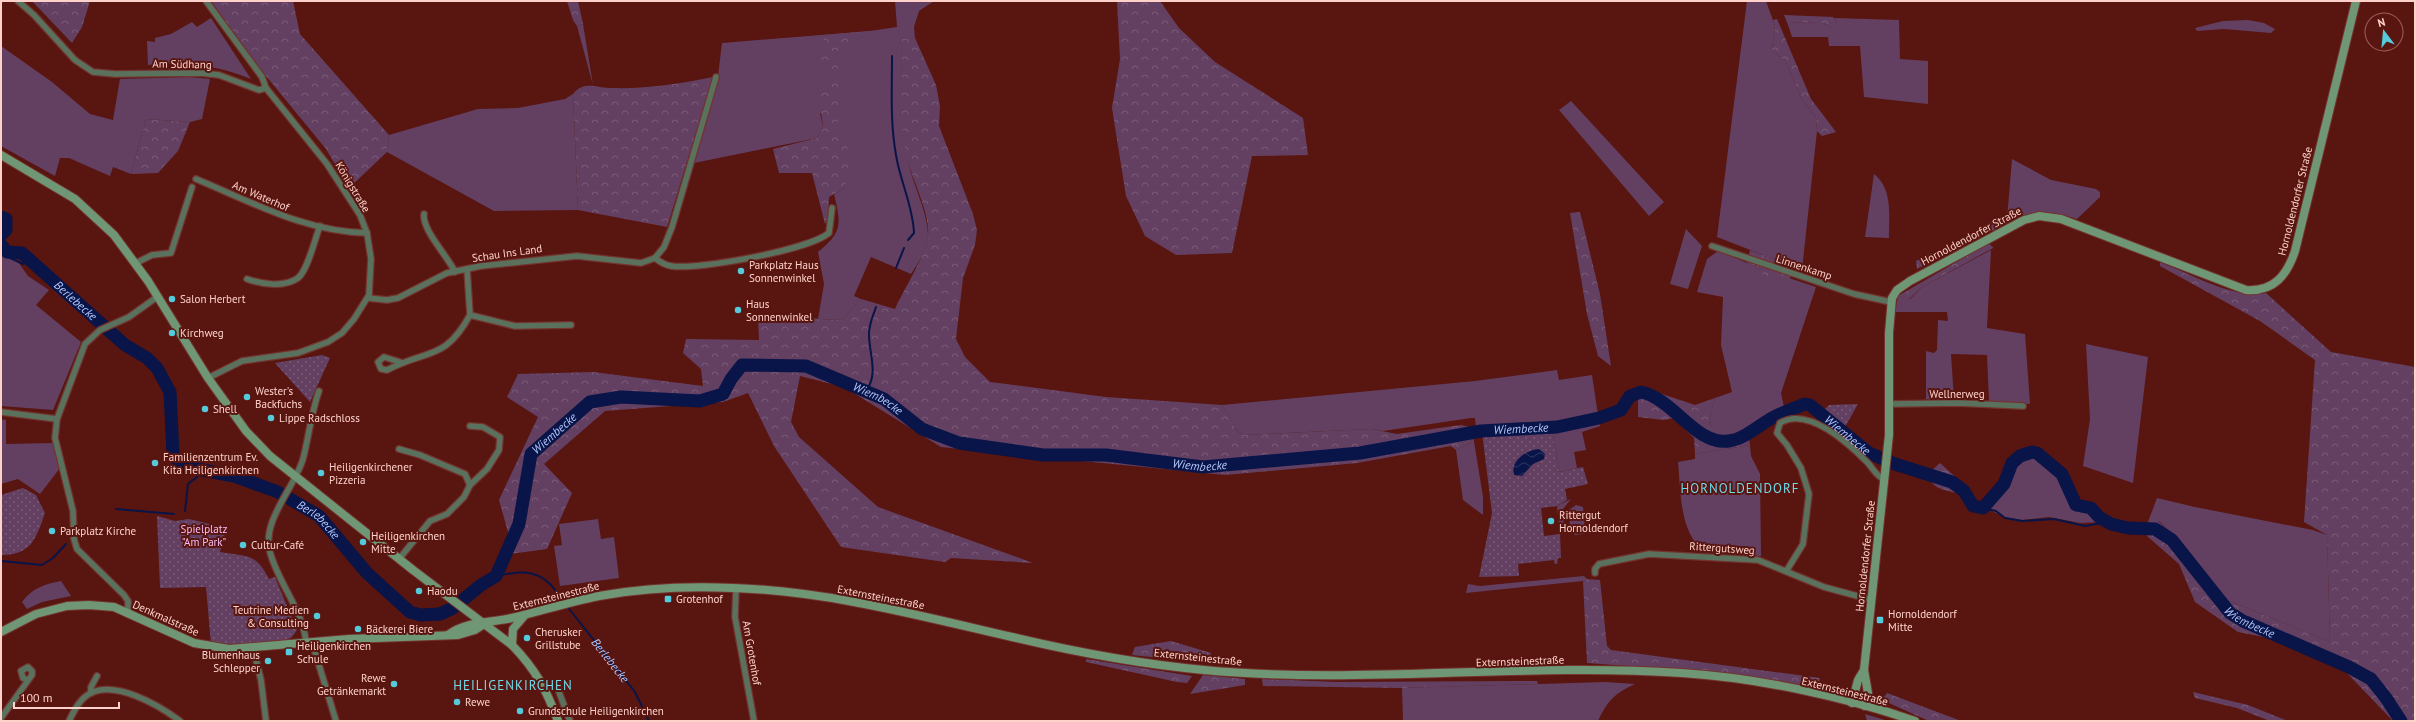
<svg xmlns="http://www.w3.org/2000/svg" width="2416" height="722" viewBox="0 0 2416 722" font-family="'PT Sans',sans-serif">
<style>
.green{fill:#634062}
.forest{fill:url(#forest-crowns)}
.park{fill:url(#park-dots)}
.water{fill:url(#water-waves)}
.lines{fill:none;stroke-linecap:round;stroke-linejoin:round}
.stream{stroke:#091448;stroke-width:2}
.river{stroke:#091448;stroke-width:13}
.street-casing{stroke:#73332e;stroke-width:8}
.secondary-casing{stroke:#73332e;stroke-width:10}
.street{stroke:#5a725d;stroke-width:5.5}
.secondary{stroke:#709775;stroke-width:8}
.poi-dot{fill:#53cbdb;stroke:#591510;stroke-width:1.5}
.labels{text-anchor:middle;stroke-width:4;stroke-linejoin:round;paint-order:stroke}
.street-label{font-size:11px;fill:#fed2cb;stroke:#591510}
.poi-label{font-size:11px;fill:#fed2cb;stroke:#591510;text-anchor:start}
.park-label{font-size:11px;fill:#fabdf7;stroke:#591510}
.water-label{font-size:12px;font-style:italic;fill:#b1c6fa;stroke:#591510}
.quarter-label{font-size:13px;letter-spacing:1px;fill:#71dbea;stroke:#591510}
</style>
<defs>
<pattern id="forest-crowns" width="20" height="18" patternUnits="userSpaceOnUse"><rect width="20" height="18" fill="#634062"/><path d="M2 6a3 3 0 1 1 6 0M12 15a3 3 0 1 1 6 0" fill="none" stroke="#7a5b77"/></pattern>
<pattern id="park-dots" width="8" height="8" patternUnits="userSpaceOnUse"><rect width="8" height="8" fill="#634062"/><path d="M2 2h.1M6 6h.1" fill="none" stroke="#7a5b77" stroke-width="1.8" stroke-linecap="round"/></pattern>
<pattern id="water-waves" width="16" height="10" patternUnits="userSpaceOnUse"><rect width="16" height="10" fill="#091448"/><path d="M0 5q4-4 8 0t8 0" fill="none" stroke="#2e3561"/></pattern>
</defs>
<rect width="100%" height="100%" fill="#591510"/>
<g class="green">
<path d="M895,1H934L919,11L914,27L915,38L902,40C902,79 900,119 908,159C912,185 927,208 928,235C928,249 918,263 911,274L871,257L854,296L861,299L842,320L818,319L824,284L818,252C843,232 841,224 834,194L845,187L837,139L836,115L820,113L823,127L817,138L694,163L717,84L722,43L870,31L897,27Z"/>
<polygon points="1747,1 1766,1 1775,26 1772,50 1786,62 1802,100 1816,117 1817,131 1802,270 1717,237"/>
<path d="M211,18L251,79C212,64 189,62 148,65L147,41L155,42V38L171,34L192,22L197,27Z"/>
<polygon points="1834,18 1899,20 1900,59 1928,61 1928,104 1864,97 1860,46 1829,46 1828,37 1792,37 1787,22 1822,23 1830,27 1837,23"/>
<polygon points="2248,20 2264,23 2275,29 2271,33 2224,29 2197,31 2195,28 2223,21"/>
<polygon points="583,24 593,85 577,26"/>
<polygon points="1,46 52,82 90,114 113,120 120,79 190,77 210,79 202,119 190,122 146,119 131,174 113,167 110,176 69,158 60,158 55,176 1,146"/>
<polygon points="573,94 578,210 494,211 387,152 389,135 478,109 518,108 565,99"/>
<polygon points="1571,101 1664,202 1649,216 1559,110"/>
<path d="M2012,159L2051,180L2096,189L2100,192V197L2077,219C2049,211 2035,211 2007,219Z"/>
<path d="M1874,174C1893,189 1889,216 1889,238L1865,237Z"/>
<polygon points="1,220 4,242 28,276 49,290 36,305 81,342 53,410 1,406"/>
<polygon points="1686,229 1702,246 1688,289 1670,284"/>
<polygon points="1991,250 1987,328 2025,334 2030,404 1989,401 1987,355 1951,354 1954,400 1926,399 1926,351 1934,353 1937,350 1938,320 1948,321 1947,312 1895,312 1898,296 1910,299 1922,287"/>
<polygon points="1718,251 1762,269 1787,283 1789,278 1816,287 1781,393 1784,407 1734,435 1718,439 1709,421 1715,398 1732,392 1721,345 1723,297 1697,292 1707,259"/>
<polygon points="2086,344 2148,357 2133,483 2083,466 2090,419"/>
<polygon points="1557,370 1559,380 1592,375 1598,415 1554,425 1476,429 1475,418 1471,418 1383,431 1371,429 1245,435 1238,432 1222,405 1475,381"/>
<polygon points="1,419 6,420 6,444 53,443 55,446 60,468 40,494 18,479 1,484"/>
<polygon points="1600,421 1600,426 1582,432 1586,450 1574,452 1577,468 1559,472 1552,429 1569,428"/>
<polygon points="1469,427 1472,429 1483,497 1483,515 1463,500 1456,450 1472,442"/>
<path d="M1750,445L1751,456L1760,474L1761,556L1706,553C1679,534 1681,492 1678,462L1695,459V454Z"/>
<polygon points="2032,453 2059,475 2075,508 2086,506 2103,522 2080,523 2049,517 2022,520 2005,517 1985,508 2005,488 2020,457"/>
<polygon points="2157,498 2195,507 2313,530 2327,535 2330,642 2220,597 2185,547 2159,521 2153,525 2148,522"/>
<polygon points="1571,499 1563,509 1564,532 1560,534 1557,506"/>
<polygon points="1576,505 1583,507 1585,532 1583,534 1575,535 1570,530 1569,510"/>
<polygon points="598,519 601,539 614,537 619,578 560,586 554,546 562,545 559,524"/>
<polygon points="1584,576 1587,579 1583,581 1466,593 1468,584 1480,586"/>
<path d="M61,581L71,596L42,602L27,609L22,602C32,588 45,584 61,581Z"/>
<path d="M1605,682L1635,684C1614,694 1608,700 1598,721H1403L1402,688Z"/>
<polygon points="1865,714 1888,721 1867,721"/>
</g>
<g class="forest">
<polygon points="32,1 90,1 82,27 72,43"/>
<polygon points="211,1 293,1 300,34 389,135 387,152 349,188 326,149 257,65"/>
<polygon points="567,1 578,1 583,24 577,26 573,20"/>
<polygon points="1117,1 1160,1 1179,28 1215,62 1303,118 1308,155 1252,156 1232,253 1176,255 1145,236 1126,196 1112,108 1120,59"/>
<polygon points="1784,15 1833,17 1837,23 1837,26 1830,27 1822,23 1787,22"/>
<polygon points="1777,19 1811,99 1836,132 1822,136 1817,131 1816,117 1802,100 1786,62 1772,50 1775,26 1773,20"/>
<polygon points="870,31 873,37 846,43 837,57 838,69 823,72 819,57 829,47 824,42 824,35"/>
<path d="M915,38L936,85L940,106L939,126L973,214L977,230L975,245L963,278L956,339L965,357L990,382L1106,397L1222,405L1238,432L1245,435L1371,429L1397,434L1461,425L1469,427L1472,442L1456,450L1451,446L1357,463L1225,475L941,447L844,387L800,376L791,422L799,437L878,507L1033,563L951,558L945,562L841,547L774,446L748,393L723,402L605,411L544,464L572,493L547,549L502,555L510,539L499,500L538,417L507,397L518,374L593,372L703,386L701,369L683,353L686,339L759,340L758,316L842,320L861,299L895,309C903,291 926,254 928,237C930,212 914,185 908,161C898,122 902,79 902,39Z"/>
<path d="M713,77L667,227L578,210L573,94C584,80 596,88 612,88C646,89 679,84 713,77Z"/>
<polygon points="839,80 837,138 847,145 849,170 845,187 829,197 828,219 825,224 812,173 779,173 773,149 817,138 823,127 818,90"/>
<polygon points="146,119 190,122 178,151 158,173 131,174"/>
<polygon points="1580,212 1600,294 1611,366 1598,356 1587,314 1570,213"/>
<polygon points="1990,222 2002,226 1952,251 1949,246"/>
<polygon points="1989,243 1993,248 1922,287 1909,299 1898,296"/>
<polygon points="1750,250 1794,267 1788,283 1763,277 1762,269 1747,263"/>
<polygon points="1931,253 1938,258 1917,269 1916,261"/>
<path d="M2160,262C2191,274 2233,299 2266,293L2331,352L2415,367V721H2393L2346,672L2317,657L2264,637L2238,632L2195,602L2179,564L2147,536L2148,528L2158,521L2185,547L2220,597L2330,642L2327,535L2304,522L2315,360L2260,321L2160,266Z"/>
<polygon points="1649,393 1662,394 1695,405 1715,398 1709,421 1718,439 1734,435 1784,407 1785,416 1749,438 1750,445 1695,454 1694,438 1674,418 1664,420 1638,417 1638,399"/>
<path d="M1940,463L1963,484L1956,493C1942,489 1932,489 1928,474Z"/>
<polygon points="1587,579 1600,580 1607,646 1611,650 1820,678 1818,687 1712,672 1587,663 1583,581"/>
<polygon points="1171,641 1211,653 1209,663 1132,655 1135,647"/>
<polygon points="1086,659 1192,676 1187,683 1177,682 1086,662"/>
<polygon points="1203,675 1245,679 1245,685 1190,694"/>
<polygon points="1262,679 1336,682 1537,681 1538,684 1402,688 1263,686"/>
<polygon points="2193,692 2248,705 2288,721 2270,721 2237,708 2195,698"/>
<polygon points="1887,693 1961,721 1929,721 1882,700"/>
</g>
<g class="park">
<polygon points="322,355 330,358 310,402 275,363"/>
<polygon points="1858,404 1845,427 1825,409 1829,405"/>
<polygon points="1552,429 1559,472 1583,467 1588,484 1565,489 1567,500 1557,506 1541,508 1544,536 1560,534 1561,558 1558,558 1557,564 1555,564 1554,560 1518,564 1519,576 1479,577 1492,513 1482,432"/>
<path d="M23,488L36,495L45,513C36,538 32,555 1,555V495Z"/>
<path d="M157,516L175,521L189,519L226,528L220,552C247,557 255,552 269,579L275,577L297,630L292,637C279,645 226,647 211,644L206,587L160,588Z"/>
</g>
<path class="water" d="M1539,449L1545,454L1544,459L1533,464L1522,476L1514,475C1510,460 1527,450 1539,449Z"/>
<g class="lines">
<g class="stream">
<path d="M892,56C892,89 890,122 896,155C900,181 913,206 914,233L908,240"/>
<polyline points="7,252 8,257 23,264 30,261"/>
<polyline points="896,268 904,248"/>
<path d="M866,391C879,373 869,355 869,334C869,324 873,316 876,307"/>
<polyline points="1983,508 1996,511 2005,518 2022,521 2054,519 2085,526 2107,522"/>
<polyline points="116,509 174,514"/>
<polyline points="185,511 188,484 197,477 200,469"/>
<polyline points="1,561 42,565 53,558 66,544"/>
<path d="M496,576C515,572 534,568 550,584C555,589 559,596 564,602"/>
<path id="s1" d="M566,605L635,692L649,721"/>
</g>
<g class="river">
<polyline points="1,217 6,219 6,230 1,235"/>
<path id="s2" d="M1,245L7,252L22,253L125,345L147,358L157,368L170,392L173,454L181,466L234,476L278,492L319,516L367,573L410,612L421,615L440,614L453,608L481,585L496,576L519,524L531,454L590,402L621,397L700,401L723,394L731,379L742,365L806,366L884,399L922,429L959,443L1043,455H1106L1203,467L1360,453L1481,431L1557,427L1599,418L1621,410L1630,396L1641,392C1674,399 1696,446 1729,441C1745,439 1760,424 1774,417C1784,412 1795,408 1805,404L1810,405L1869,453L1895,464L1952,482L1964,491L1973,506L1983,508L2004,484L2012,463L2020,456L2032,452L2037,453L2062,474L2076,505L2091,508L2099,517L2111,524L2128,528L2155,529L2172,540L2230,613L2243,621L2349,667L2371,679L2386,698L2401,721"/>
</g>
<g class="street-casing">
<g id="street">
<polyline points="18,1 34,15 75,60 93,72 115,74 201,73 219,75 259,90 266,88"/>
<polyline points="206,1 262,77 266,88 327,164 360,215 367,233 371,259 369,295 354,319 342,333 328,342 298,353 242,361 208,378"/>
<path d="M196,179C252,202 305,232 367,233"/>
<path d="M424,214C422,230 447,255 455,272"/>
<polyline points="1712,246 1854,294 1891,302"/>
<polyline points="655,258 664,247 672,227 716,77"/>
<polyline points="136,263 152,255 171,253 192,187"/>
<polyline points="467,269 470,315 515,326 571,325"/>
<path d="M247,279C261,284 284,288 298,278C308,270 315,238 320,226"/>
<path d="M368,298L387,300L398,298L447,273L481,266L577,256L641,263L655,258C660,262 664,265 671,266C699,270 808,250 829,233L832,208"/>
<path d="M403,363L384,357L378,362L381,369L387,370C427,349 445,361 470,315"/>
<polyline points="1890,404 1958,403 2023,406"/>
<polyline points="1,412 57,419"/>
<polyline points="399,449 420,455 465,474 470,485"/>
<polyline points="399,559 430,521 447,514 464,497 470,485 487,469 499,450 500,437 483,427 470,426"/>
<path d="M1787,570L1803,544L1809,494L1801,468L1787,445L1777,433L1780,423C1808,406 1848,443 1867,462C1873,468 1876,476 1884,479"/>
<polyline points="1595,573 1595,569 1599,564 1649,554 1758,560 1824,587 1872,600"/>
<polyline points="736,588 735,617 754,721"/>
<polyline points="128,612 128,601 124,595 77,549 74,539 73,511 55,438 57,419 85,344 100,330 129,317 157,297"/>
<path d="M306,642C303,610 278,583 270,552C261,521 295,487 303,459C309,436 311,413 319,391"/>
<polyline points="312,642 336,721"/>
<polyline points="253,648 261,680 266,721"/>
<polyline points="559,692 570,721"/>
<polyline points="91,693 91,687 97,676"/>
<polyline points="1,718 32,675 32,671 28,667 21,671 23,678 27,680"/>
<path d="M69,721C74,711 79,700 89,694C115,679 160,706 180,721"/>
</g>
</g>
<g class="secondary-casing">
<g id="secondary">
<path d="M1,155L75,199L114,235L148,281L208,378L246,431L270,456L413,570L512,645C536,670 546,689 558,721"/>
<polyline points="1,632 36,614 67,606 89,605 114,607 194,643 229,649 349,639 458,635 475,630 484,624"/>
<path d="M448,635C467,621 490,623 512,618C541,611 569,602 599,596C643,588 688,586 733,588C828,591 920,616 1012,637C1075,652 1139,664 1204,670C1363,685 1522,662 1682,673C1758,678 1843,696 1915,721"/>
<polyline points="512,645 513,629 525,615"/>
<polyline points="1852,703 1858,680 1864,670"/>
<path d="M1865,706L1868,693L1864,670L1889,435V333L1892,298L1897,290L1910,281L2024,220L2039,216L2061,219L2246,290C2274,292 2287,275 2295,251L2356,1"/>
</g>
</g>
<use href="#street" class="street"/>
<use href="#secondary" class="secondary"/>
</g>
<g class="poi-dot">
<circle cx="741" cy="271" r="4"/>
<circle cx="172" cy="299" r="4"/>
<circle cx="738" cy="310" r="4"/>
<circle cx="172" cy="333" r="4"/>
<circle cx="247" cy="397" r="4"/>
<circle cx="205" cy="409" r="4"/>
<circle cx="271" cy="418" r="4"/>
<circle cx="155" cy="463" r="4"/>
<circle cx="321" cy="473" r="4"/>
<circle cx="1551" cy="521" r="4"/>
<circle cx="52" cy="531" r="4"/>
<circle cx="363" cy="542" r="4"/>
<circle cx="243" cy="545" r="4"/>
<circle cx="419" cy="591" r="4"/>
<rect x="664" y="595" width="8" height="8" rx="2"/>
<circle cx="317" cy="616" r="4"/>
<rect x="1876" y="616" width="8" height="8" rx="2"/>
<circle cx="358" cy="629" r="4"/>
<circle cx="527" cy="638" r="4"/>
<rect x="285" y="648" width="8" height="8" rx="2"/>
<circle cx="268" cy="661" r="4"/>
<circle cx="394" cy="684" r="4"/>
<circle cx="457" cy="702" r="4"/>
<circle cx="520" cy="711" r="4"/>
</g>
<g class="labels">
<g class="street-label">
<text transform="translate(182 64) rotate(1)" y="4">Am Südhang</text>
<text transform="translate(353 187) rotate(59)" y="4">Königstraße</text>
<text transform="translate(261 196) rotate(23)" y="4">Am Waterhof</text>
<text transform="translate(2295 201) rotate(-76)" y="4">Hornoldendorfer Straße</text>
<text transform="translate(1971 236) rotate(-28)" y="4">Hornoldendorfer Straße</text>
<text transform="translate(507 253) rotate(-8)" y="4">Schau Ins Land</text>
<text transform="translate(1804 267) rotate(18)" y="4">Linnenkamp</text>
<text x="1957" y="398">Wellnerweg</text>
<text transform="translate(1722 548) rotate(4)" y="4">Rittergutsweg</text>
<text transform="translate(1865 556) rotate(-84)" y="4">Hornoldendorfer Straße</text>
<text transform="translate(556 596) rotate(-14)" y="4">Externsteinestraße</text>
<text transform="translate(881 597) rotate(11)" y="4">Externsteinestraße</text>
<text transform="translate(166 618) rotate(24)" y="4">Denkmalstraße</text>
<text transform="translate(752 653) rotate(80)" y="4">Am Grotenhof</text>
<text transform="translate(1198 657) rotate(6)" y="4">Externsteinestraße</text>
<text transform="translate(1520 661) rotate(-2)" y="4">Externsteinestraße</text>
<text transform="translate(1845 691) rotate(14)" y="4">Externsteinestraße</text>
</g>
<g class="poi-label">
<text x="749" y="269">Parkplatz Haus<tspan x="749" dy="13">Sonnenwinkel</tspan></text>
<text x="180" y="303">Salon Herbert</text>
<text x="746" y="308">Haus<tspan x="746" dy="13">Sonnenwinkel</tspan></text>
<text x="180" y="337">Kirchweg</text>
<text x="255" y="395">Wester's<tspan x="255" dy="13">Backfuchs</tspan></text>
<text x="213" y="413">Shell</text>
<text x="279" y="422">Lippe Radschloss</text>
<text x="163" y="461">Familienzentrum Ev.<tspan x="163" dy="13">Kita Heiligenkirchen</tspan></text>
<text x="329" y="471">Heiligenkirchener<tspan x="329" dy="13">Pizzeria</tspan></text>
<text x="1559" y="519">Rittergut<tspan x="1559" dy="13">Hornoldendorf</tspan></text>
<text x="60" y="535">Parkplatz Kirche</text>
<text x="371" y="540">Heiligenkirchen<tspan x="371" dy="13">Mitte</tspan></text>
<text x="251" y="549">Cultur-Café</text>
<text x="427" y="595">Haodu</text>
<text x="676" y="603">Grotenhof</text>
<text x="309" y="614" text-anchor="end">Teutrine Medien<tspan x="309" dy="13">&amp; Consulting</tspan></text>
<text x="1888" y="618">Hornoldendorf<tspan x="1888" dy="13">Mitte</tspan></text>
<text x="366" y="633">Bäckerei Biere</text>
<text x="535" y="636">Cherusker<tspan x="535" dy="13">Grillstube</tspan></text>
<text x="297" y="650">Heiligenkirchen<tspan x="297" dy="13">Schule</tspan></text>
<text x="260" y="659" text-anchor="end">Blumenhaus<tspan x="260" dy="13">Schlepper</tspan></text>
<text x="386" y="682" text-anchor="end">Rewe<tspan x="386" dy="13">Getränkemarkt</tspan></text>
<text x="465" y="706">Rewe</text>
<text x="528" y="715">Grundschule Heiligenkirchen</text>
</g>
<g class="park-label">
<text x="204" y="533">Spielplatz<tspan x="204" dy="13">"Am Park"</tspan></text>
</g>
<g class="water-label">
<text dy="4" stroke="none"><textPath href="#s2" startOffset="96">Berlebecke</textPath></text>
<text dy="4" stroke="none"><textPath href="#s2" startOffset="1204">Wiembecke</textPath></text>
<text dy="4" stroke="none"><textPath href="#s2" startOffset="1864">Wiembecke</textPath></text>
<text dy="4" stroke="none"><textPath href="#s2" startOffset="844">Wiembecke</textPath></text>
<text dy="4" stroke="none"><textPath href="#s2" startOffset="2236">Wiembecke</textPath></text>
<text dy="4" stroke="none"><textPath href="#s2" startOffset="1540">Wiembecke</textPath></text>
<text dy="4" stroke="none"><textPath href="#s2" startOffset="456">Berlebecke</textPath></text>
<text dy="4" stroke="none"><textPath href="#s2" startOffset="2765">Wiembecke</textPath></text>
<text dy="4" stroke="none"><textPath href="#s1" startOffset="71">Berlebecke</textPath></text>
</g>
<g class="quarter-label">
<text x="1740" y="493">HORNOLDENDORF</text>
<text x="513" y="690">HEILIGENKIRCHEN</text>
</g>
</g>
<rect width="2416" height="722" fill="none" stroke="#fed2cb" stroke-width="4"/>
<g transform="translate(2384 32) rotate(344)"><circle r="19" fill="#591510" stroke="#9b615b"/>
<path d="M0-3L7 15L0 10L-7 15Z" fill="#53cbdb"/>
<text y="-6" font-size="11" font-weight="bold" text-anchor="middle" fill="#fed2cb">N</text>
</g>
<path d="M14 702v6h105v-6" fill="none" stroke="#fed2cb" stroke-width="2"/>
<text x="20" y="702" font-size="12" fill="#fed2cb" stroke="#591510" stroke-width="3" paint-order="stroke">100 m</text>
</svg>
